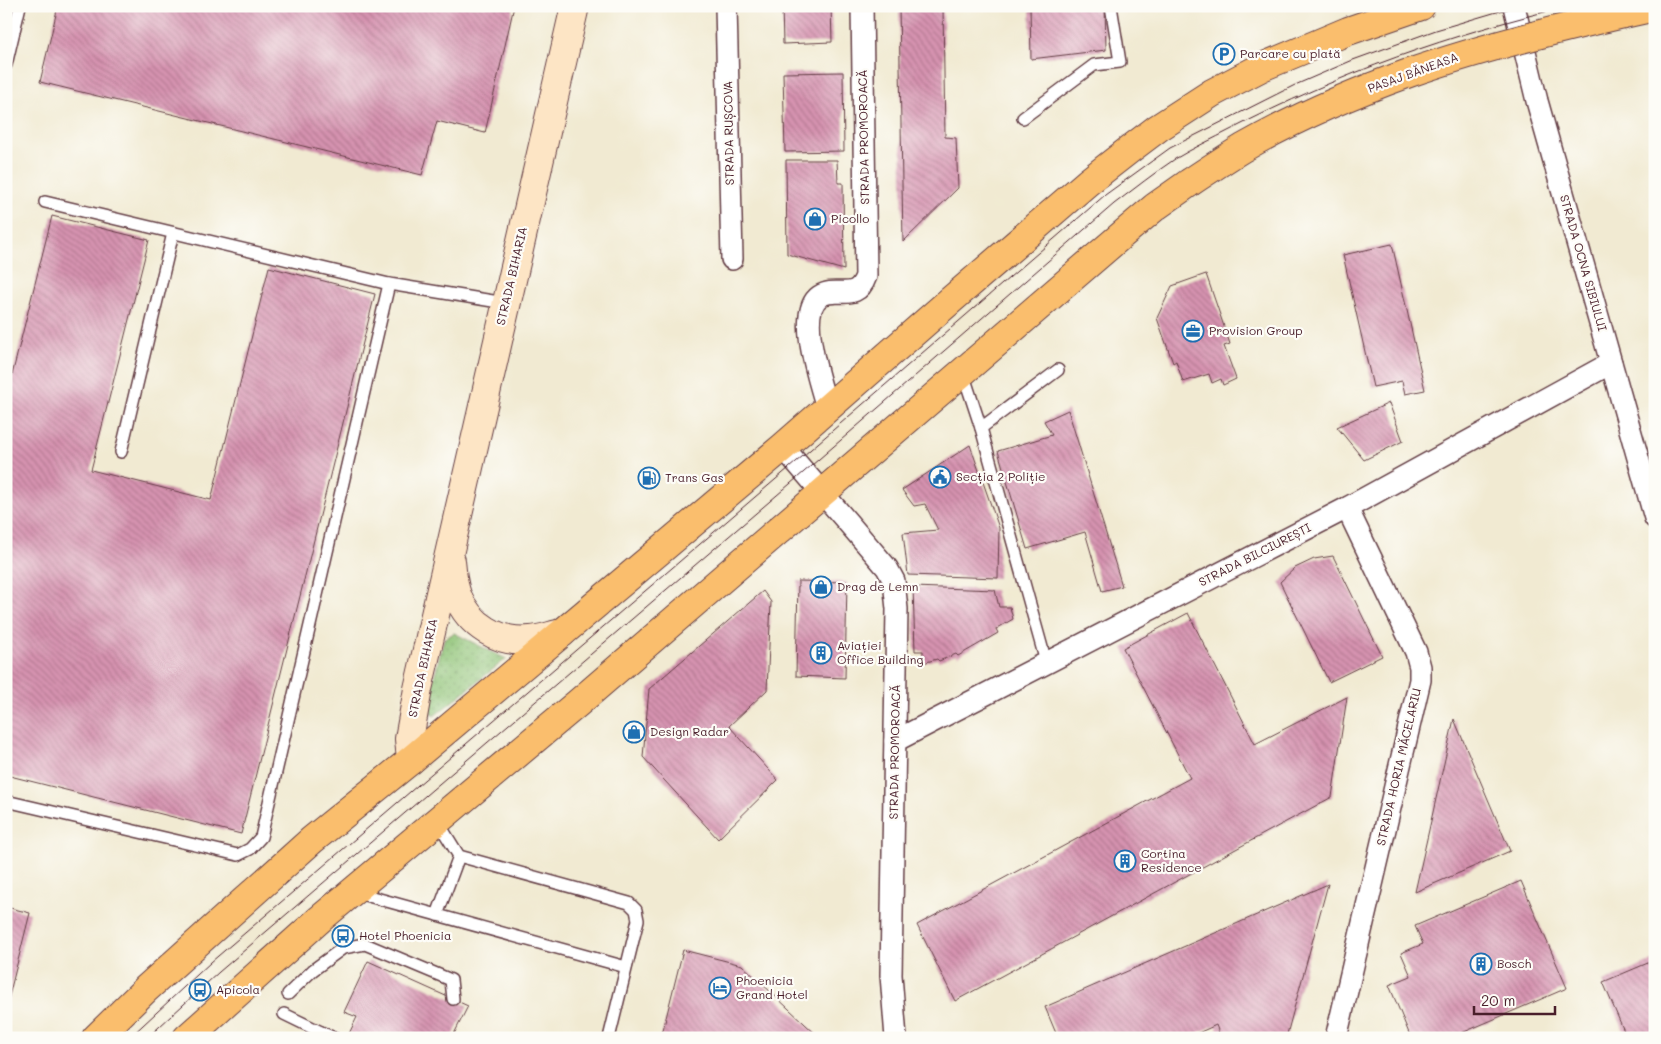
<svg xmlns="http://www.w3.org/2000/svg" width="1661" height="1044" viewBox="0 0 1661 1044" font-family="Mali,sans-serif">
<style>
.grass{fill:url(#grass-dots);stroke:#6c7150}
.building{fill:url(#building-back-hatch)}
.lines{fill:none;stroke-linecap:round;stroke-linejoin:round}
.lane-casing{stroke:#633d44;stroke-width:14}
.street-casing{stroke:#633d44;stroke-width:24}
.secondary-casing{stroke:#633d44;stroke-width:30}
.primary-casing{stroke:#633d44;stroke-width:30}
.lane{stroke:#fff;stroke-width:11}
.street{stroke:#fff;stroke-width:21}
.secondary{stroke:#fde5c5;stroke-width:28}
.primary{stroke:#fabe6d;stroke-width:28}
.tram{stroke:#4a1f2b;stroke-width:1}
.primary-bridge-casing{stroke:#633d44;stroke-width:30;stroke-linecap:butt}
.primary-bridge{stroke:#fabe6d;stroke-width:28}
.labels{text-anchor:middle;stroke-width:4.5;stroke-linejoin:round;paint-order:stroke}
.poi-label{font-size:12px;fill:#4a1f2b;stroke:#fdfcf7;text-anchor:start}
.street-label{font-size:12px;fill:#4a1f2b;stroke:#fdfcf7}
</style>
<defs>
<pattern id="grass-dots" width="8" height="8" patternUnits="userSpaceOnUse" patternTransform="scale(1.25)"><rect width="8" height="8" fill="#8ec376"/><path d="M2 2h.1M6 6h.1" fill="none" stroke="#769e61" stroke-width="1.8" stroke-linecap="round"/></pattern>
<pattern id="building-back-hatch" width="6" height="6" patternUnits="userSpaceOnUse" patternTransform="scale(1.25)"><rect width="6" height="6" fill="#d693b0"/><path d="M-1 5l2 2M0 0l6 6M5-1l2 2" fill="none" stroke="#b0778f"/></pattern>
</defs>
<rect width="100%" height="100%" fill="#fdfcf7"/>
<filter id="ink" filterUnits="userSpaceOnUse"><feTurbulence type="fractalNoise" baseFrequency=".02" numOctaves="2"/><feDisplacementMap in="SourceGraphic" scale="10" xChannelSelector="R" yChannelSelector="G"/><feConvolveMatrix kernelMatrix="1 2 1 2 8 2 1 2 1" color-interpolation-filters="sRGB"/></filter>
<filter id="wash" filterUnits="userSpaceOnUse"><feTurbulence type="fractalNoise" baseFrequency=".0096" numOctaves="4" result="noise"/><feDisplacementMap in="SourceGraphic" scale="20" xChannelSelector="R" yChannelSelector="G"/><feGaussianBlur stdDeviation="1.12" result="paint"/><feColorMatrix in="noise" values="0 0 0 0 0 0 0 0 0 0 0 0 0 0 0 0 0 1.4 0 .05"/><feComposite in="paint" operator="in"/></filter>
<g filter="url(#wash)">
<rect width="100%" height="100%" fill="#f1ead2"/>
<polygon class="grass" points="454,633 506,659 434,716 426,709 444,639"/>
<g id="blocks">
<g class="building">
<polygon points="58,6 514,6 485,133 437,121 422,175 40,82"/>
<polygon points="782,6 831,6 832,42 783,44"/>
<polygon points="899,6 961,6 961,8 943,9 945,137 956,138 958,188 903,242"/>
<polygon points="1030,6 1105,6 1106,50 1031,59"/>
<polygon points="843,72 844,151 785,152 783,73"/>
<polygon points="786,160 837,160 838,183 843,183 844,270 787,254"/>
<polygon points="52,216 149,240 91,470 211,500 269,267 375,294 241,834 6,775 6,399"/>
<polygon points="1392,244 1425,390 1405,394 1402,381 1373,387 1343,255"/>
<polygon points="1206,274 1230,344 1224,346 1236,379 1223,385 1221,379 1212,383 1209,374 1183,382 1176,361 1173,363 1157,318 1172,286"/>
<polygon points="1389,403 1403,441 1364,460 1337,427"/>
<polygon points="1068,410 1122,586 1102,591 1085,532 1027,549 998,451 1052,435 1044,421"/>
<polygon points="970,445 999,528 998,578 908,575 903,533 938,530 925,504 914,506 902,490"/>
<polygon points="1333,556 1382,656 1329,682 1280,582 1295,568 1314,559"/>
<polygon points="798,581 847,582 845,678 796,676"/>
<polygon points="913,587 995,590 999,607 1010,607 1013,619 996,629 998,633 958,656 956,654 939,661 937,659 923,663 923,651 915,651"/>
<polygon points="763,591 771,602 767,690 729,726 778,780 718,839 643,757 649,689"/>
<polygon points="1188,613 1255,744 1347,697 1332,797 955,1001 917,925 1190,778 1123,648"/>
<polygon points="1454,719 1510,851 1415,892"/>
<polygon points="1521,881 1567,988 1450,1038 1411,1038 1389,985 1411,976 1401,953 1423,944 1415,926"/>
<polygon points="1328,884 1286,1038 1221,1038 1216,1025 1187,1038 1058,1038 1045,1007"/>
<polygon points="6,907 30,913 7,1004 6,1003"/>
<polygon points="683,950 742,965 820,1038 661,1038"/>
<polygon points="1655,960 1655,1038 1627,1038 1603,982"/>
<polygon points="368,961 468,1006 452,1038 347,1038 357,1017 344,1012"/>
</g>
</g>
</g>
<g filter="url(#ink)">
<use href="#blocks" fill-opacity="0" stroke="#633d44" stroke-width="1"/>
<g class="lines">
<g class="lane-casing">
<g id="lane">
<polyline points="6,65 20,6"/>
<polyline points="1023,118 1094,65 1120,62 1111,6"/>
<polyline points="45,202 389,284 505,303"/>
<polyline points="963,373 981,428 1046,662"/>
<polyline points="981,428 1058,370"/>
<polyline points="121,452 173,233"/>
<polyline points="6,801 238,855 250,849 261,837 389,284"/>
<polyline points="438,822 459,856 629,903 636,910 638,920 609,1038"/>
<polyline points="354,892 626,967"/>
<polyline points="437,915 459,856"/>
<polyline points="288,994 313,970 343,948 365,944 451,980 453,999"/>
<polyline points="284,1014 321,1032 318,1038"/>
<polyline points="321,1032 334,1038"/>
</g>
</g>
<g class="street-casing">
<g id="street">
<polyline points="726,6 732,259"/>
<polyline points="1514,6 1537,101 1655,518"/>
<path d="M827,408C821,385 795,313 820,296C837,285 856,304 866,276L862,6"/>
<polyline points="783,447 887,568 894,581 897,609 891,975 896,1038"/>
<polyline points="895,741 1347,508 1611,363"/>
<polyline points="1336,1038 1420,680 1420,667 1416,652 1347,508"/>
</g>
</g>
<g class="secondary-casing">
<g id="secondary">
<path d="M451,561C452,572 453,584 457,595C469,625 499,644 531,640C542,639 552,635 562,633"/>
<polyline points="411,760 409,739 418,689 575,6"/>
</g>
</g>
<g class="primary-casing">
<g id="primary">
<polyline points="96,1038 146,989 312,840 411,760 783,447 951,300 1088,182 1129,150 1158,128 1212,93 1262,67 1348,31 1421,6"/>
<polyline points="187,1038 320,919 578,703 1123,234 1155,207 1189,183"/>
</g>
</g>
<use href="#lane" class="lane"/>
<use href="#street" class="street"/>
<use href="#secondary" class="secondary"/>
<use href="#primary" class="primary"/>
<g class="tram">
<polyline points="129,1038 211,962 796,462 1105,195 1170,148 1295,85 1353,60 1436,30 1517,6"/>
<path d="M147,1038L219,972L804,472L1114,204C1134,189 1154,173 1175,159C1193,148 1213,139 1232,129C1338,74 1453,33 1569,6"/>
</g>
<g class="primary-bridge-casing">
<path id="primary-bridge" d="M1189,183C1207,171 1225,159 1243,148C1295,118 1353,93 1409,73C1489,45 1572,25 1655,7"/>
</g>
<use href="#primary-bridge" class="primary-bridge"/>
</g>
</g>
<defs>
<g id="parking-ring" transform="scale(1.125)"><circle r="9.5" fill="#fdfcf7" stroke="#1f6fb2" stroke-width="1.5"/><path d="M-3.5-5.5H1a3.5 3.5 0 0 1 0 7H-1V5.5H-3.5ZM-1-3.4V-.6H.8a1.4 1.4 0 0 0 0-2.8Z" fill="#1f6fb2"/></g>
<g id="shop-ring" transform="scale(1.125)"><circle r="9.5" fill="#fdfcf7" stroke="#1f6fb2" stroke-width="1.5"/><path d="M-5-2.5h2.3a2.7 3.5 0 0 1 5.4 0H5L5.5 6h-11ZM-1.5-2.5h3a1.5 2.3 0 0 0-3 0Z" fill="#1f6fb2"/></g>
<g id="office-ring" transform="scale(1.125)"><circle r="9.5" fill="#fdfcf7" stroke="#1f6fb2" stroke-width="1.5"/><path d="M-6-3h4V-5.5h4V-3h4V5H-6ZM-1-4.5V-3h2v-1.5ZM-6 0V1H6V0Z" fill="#1f6fb2"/></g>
<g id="civic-ring" transform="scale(1.125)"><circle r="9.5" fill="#fdfcf7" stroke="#1f6fb2" stroke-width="1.5"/><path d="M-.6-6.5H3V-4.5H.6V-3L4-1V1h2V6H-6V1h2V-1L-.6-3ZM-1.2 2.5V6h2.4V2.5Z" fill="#1f6fb2"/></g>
<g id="fuel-ring" transform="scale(1.125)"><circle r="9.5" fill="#fdfcf7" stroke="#1f6fb2" stroke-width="1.5"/><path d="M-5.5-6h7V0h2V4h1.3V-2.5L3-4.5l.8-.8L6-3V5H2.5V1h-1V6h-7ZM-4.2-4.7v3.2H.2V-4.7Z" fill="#1f6fb2"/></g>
<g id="building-ring" transform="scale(1.125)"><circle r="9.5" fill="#fdfcf7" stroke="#1f6fb2" stroke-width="1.5"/><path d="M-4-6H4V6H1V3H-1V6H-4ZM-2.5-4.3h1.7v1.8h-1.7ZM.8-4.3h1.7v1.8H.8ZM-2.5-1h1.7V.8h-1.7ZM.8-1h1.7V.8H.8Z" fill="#1f6fb2"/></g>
<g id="bus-ring" transform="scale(1.125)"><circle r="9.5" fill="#fdfcf7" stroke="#1f6fb2" stroke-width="1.5"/><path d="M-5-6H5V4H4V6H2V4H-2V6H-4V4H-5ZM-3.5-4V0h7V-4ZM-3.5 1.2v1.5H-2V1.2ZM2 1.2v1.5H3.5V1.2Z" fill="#1f6fb2"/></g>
<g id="hotel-ring" transform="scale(1.125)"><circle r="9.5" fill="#fdfcf7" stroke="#1f6fb2" stroke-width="1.5"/><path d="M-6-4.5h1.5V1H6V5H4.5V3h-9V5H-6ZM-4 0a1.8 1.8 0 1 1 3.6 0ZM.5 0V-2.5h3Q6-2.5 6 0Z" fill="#1f6fb2"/></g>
</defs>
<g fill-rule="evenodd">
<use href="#parking-ring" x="1224" y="54"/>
<use href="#shop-ring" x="815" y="219"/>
<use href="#office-ring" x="1193" y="331"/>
<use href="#civic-ring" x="940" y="477"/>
<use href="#fuel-ring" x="649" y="478"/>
<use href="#shop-ring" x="821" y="587"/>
<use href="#building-ring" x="821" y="653"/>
<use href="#shop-ring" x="634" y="732"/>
<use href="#building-ring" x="1125" y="861"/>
<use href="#bus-ring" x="343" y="936"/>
<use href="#building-ring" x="1481" y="964"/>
<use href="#hotel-ring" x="720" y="988"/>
<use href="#bus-ring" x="200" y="990"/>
</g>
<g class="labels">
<g class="poi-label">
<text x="1240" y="58">Parcare cu plată</text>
<text x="831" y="223">Picollo</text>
<text x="1209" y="335">Provision Group</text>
<text x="956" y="481">Secția 2 Poliție</text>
<text x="665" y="482">Trans Gas</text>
<text x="837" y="591">Drag de Lemn</text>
<text x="837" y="650">Aviației<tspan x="837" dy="14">Office Building</tspan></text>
<text x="650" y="736">Design Radar</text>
<text x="1141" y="858">Cortina<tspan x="1141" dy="14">Residence</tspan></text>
<text x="359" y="940">Hotel Phoenicia</text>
<text x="1497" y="968">Bosch</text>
<text x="736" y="985">Phoenicia<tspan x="736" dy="14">Grand Hotel</tspan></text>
<text x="216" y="994">Apicola</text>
</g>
<g class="street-label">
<text transform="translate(1413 73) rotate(-20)" y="4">PASAJ BĂNEASA</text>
<text transform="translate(729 133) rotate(-91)" y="4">STRADA RUȘCOVA</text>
<text transform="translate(864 137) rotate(-91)" y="4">STRADA PROMOROACĂ</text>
<text transform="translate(1583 263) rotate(74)" y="4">STRADA OCNA SIBIULUI</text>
<text transform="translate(512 276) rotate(-77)" y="4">STRADA BIHARIA</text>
<text transform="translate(1255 555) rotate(-27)" y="4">STRADA BILCIUREȘTI</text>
<text transform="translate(423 668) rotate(-78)" y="4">STRADA BIHARIA</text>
<text transform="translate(895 752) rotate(-89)" y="4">STRADA PROMOROACĂ</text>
<text transform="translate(1399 767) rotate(-77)" y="4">STRADA HORIA MĂCELARIU</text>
</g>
</g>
<rect width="1661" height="1044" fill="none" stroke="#fdfcf7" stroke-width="25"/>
<path d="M1474 1006v8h81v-8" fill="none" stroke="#4a1f2b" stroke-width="2.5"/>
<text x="1481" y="1006" font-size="15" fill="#4a1f2b" stroke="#fdfcf7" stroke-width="4" paint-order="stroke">20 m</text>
</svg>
